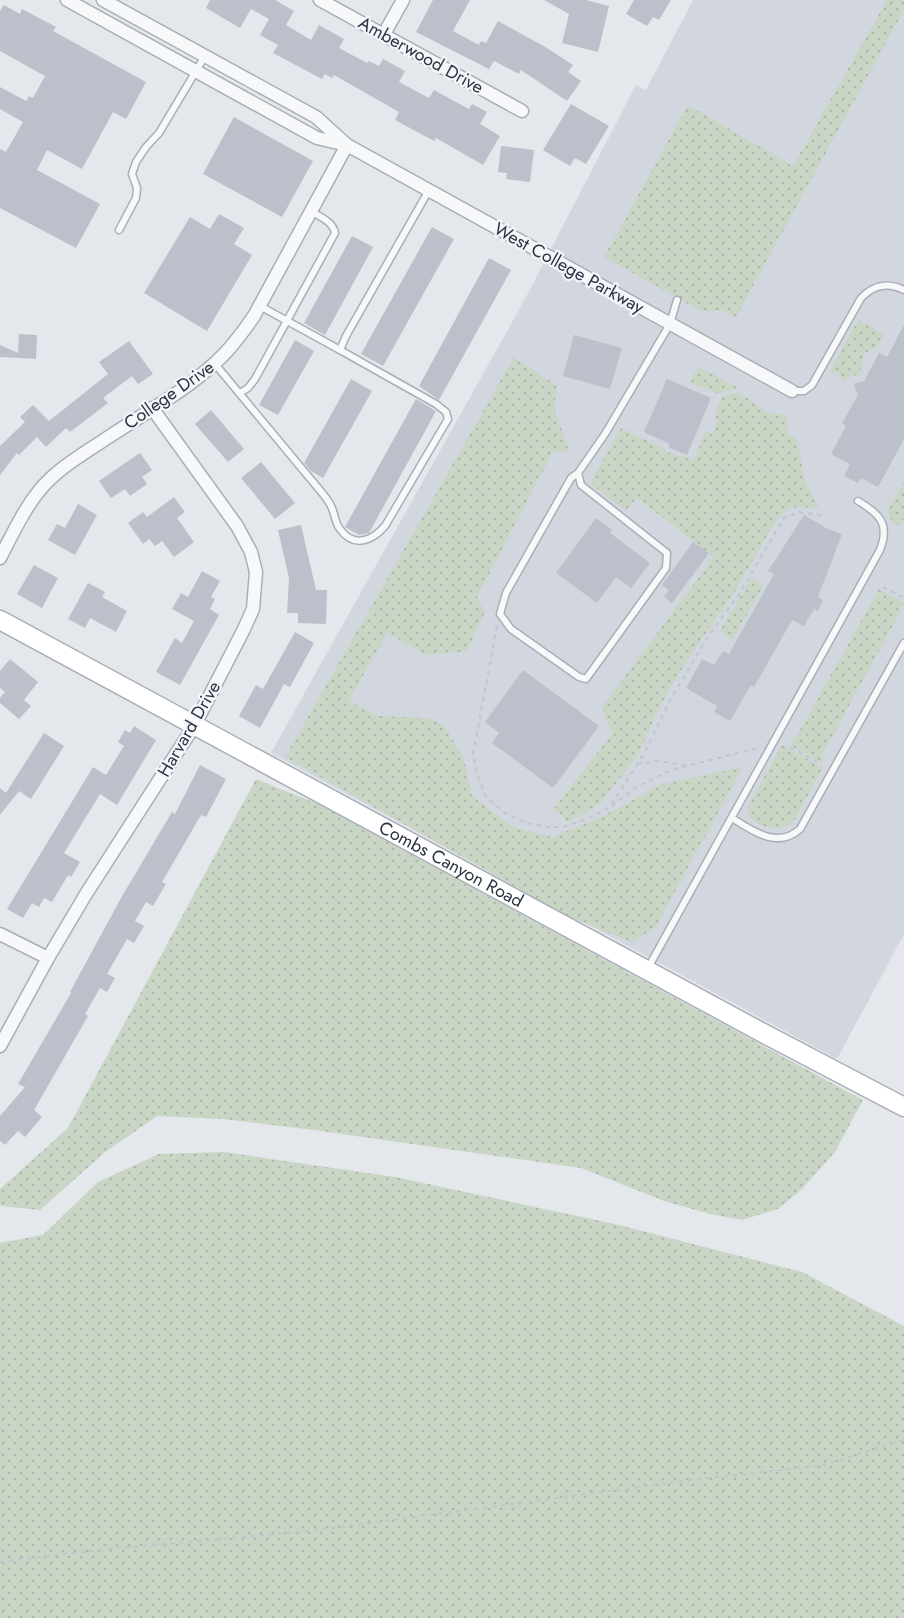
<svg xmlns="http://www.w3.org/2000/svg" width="904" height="1618" viewBox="0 0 904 1618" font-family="Jost,sans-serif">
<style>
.built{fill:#d2d6de}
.grass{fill:url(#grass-dots)}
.building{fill:#bbc0ca}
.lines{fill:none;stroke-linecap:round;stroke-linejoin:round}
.lane-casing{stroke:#a9aeb7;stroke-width:9}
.street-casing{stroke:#a9aeb7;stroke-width:15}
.secondary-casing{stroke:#a9aeb7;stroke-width:21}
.path{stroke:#c2c5cb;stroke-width:2;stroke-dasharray:4.5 4.5;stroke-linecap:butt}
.lane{stroke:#f7f8fa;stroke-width:6}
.street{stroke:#f7f8fa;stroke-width:12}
.secondary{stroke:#fff;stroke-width:18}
.labels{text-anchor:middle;stroke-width:4.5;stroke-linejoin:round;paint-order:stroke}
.street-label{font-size:18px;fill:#2b3445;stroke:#f4f6f9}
</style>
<defs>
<pattern id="grass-dots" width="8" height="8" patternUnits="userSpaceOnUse" patternTransform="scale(1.5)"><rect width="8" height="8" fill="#c9d6c5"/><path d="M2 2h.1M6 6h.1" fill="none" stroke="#adb8ab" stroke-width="1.8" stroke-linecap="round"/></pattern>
</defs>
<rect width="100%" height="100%" fill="#e4e7ec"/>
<polygon class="built" points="693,0 904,0 904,934 837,1059 271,753 525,299 636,85 646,90"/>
<g class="grass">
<polygon points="887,0 904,0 904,10 736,317 723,310 701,311 604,257 688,105 793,166"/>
<polygon points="858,320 884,334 879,345 864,354 860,374 846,378 843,381 839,375 830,371"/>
<polygon points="514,357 557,386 554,409 569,451 553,452 477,597 485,612 467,651 427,655 387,633 349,701 377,716 429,718 443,725 463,756 472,796 515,828 552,837 601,817 662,784 743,767 655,928 631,942 567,916 285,757"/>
<polygon points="699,367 737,387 737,389 717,393 689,382"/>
<path d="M736,393C750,396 759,410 771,413C778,415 780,412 786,416L788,433L797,439L805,482L819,508L800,507L789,508L777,519L734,593L682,668L656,714L639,754L601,803L568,822L554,808L612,734L602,707L714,557L637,498L626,511L592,485V479L621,428L665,449L666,452L694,460L705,431L714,435L717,408L722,397Z"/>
<polygon points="904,482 904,517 902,524 898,525 893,523 887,512"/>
<polygon points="752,577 762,584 762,589 732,640 720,631"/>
<polygon points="879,589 900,600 904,605 821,757 824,759 822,763 791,746"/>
<path d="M782,745L823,768L794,821C779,833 753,829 746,810Z"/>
<polygon points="256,779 320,805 863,1100 835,1152 802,1189 778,1209 742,1220 710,1214 664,1201 581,1168 314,1130 223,1119 157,1116 104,1153 40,1210 0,1206 0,1189 68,1128"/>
<polygon points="224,1152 395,1177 615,1224 802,1272 904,1326 904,1618 0,1618 0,1243 43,1235 98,1182 159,1154"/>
</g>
<g class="building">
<polygon points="210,0 275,0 294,11 286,25 311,40 319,25 344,39 339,48 367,63 369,61 379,66 383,59 405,71 399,82 429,98 434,90 469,109 472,104 487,112 480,124 500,136 483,165 436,138 434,141 395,120 399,112 334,75 332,78 325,74 322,79 273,53 278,45 260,35 269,19 251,9 240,28 206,8"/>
<polygon points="433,0 470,0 453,31 479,45 481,41 486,43 498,21 547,48 573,65 568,72 581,81 567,101 521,70 519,74 494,61 489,69 416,32"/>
<polygon points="544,0 586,0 609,6 598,52 562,43 569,14"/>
<polygon points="634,0 671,0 659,20 653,17 647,26 626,14"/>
<polygon points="4,5 20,14 22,9 56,27 53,31 146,82 126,119 113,112 82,169 47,150 37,170 100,204 76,248 0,208 0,149 6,152 23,122 0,109 0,87 26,101 29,96 33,98 45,76 0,51 0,11"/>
<polygon points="571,104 609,126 586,164 575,158 570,166 543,150"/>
<polygon points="234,117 313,161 282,217 203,174"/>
<polygon points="501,146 534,150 530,182 506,179 507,173 498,172"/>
<polygon points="219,214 244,228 234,244 252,255 207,331 144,293 190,217 210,229"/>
<polygon points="432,227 454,239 383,366 361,354"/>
<polygon points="352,236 373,247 325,335 304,323"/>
<polygon points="489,258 511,270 439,400 419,386"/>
<polygon points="904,325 904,439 878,487 861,478 858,483 844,476 850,464 831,454 846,426 842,423 858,395 854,384 864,381 879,353 887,357"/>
<polygon points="19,334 37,335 36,359 0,357 0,345 18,353"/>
<polygon points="574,335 622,348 610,389 563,376"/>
<polygon points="295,340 314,351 278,415 259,405"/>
<polygon points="129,341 153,374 138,384 132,376 103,398 108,403 70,432 66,428 46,447 37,437 19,455 17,453 0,475 0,446 25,422 20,417 33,405 49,421 108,374 99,362"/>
<polygon points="351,379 372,391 323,478 311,471 304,463"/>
<polygon points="667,379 711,398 687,455 668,447 670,444 644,432"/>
<polygon points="416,399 436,411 369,533 359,535 345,527"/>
<polygon points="211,410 244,449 228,462 195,424"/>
<polygon points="140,453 152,470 142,477 147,484 130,496 125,489 111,498 99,481"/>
<polygon points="261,462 295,503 275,519 241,478"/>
<polygon points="174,497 185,512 177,518 194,542 174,557 162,541 155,546 149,539 143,544 128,523 143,512 147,517"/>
<polygon points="78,504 97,515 75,555 48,540 57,524 65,528"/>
<polygon points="804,515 826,528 842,534 818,597 823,600 818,611 814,609 804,626 792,620 754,687 751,685 730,721 714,712 717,706 686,688 702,659 714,665 723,651 729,654 774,574 768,571"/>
<polygon points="596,518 612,530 610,533 650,563 631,588 616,577 597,603 556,573"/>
<polygon points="301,525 316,590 327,590 326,624 298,623 298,613 287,613 289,578 278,530"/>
<polygon points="693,542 709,553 672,603 664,597 669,590 662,585"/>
<polygon points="34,565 58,578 42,608 17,594"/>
<polygon points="202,571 220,581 211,597 215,599 210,609 219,615 180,685 156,672 175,638 182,643 194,621 172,609 181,593 188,597"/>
<polygon points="88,583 105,592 102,597 127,611 116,632 90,618 85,628 68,619"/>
<polygon points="295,632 314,643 290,687 284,684 260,728 239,716 256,685 263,689"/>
<polygon points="10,659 38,682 24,700 31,706 19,719 0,703 0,698 5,692 0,688 0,671"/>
<polygon points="523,670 599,726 553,788 492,743 499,733 485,722"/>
<polygon points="134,726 156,740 117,805 100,794 64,853 80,862 71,877 68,875 52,902 44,898 39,907 32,903 23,918 7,909 93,767 106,775 124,746 118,742 125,730 130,733"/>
<polygon points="44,733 64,746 31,799 19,791 0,815 0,788 6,793"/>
<polygon points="200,765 226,779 206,817 201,815 162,882 166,884 153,906 146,902 135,921 144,926 134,943 127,939 107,974 115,978 107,992 100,988 85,1014 88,1016 34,1110 42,1117 25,1137 18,1131 5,1145 0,1141 0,1116 25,1087 18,1084 71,993 70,992 121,898 172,812 175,814"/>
</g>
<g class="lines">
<g class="lane-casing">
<g id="lane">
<polyline points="119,230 136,198 137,188 132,174 136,162 146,147 159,133 205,56"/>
<polyline points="260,306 340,350"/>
<path d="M215,364L323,494C327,499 331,504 333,511C335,516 336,525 340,529C354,549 373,540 385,526L448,419L446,412L436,404L340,350L346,336L429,190"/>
<path d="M792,391H804L812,385L861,298C874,285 887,282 904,290"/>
<path d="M240,393L248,388L255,379L335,233C333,222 321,217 312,212"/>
<polyline points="578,473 581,485 667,553 666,568 586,679 579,677 511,629 500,614 506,593 571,478 578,473 605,434 670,324 677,300"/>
<path d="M732,818C754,832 778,849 800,829L904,643"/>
<path d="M648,968L880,550C890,524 880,514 858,501"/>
</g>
</g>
<g class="street-casing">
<g id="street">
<polyline points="67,0 317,138 347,145"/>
<polyline points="103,0 316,117 347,145 792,391"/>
<polyline points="320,0 522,111"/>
<polyline points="384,34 403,0"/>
<path d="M0,558C12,535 23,511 39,491C56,470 81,455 104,440C141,415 183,393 216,362C231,349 243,332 254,316L347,145"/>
<polyline points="0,934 48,958"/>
<polyline points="0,1046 48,958 86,894 194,726 243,631 253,609 256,572 251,552 237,526 152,408"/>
</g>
</g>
<g class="secondary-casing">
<g id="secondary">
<path id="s1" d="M0,620L763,1033L904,1107"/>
</g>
</g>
<g class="path">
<polyline points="883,587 902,597"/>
<polyline points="497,626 473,754 478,777 486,797 505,813 527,823 547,827 563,827 587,819 609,808 645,752 670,700 709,635 738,596 784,518 799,512 827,516"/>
<polyline points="790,747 822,765"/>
<polyline points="637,764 657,761 685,765"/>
<polyline points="612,806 638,786 671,770 758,748"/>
<polyline points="0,1562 107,1549 309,1531 699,1479 823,1465 904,1440"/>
</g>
<use href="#lane" class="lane"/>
<use href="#street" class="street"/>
<use href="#secondary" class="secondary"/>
</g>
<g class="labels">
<g class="street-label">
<text transform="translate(421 55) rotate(29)" y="6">Amberwood Drive</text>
<text transform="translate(569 268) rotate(29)" y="6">West College Parkway</text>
<text transform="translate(169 395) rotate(-35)" y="6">College Drive</text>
<text transform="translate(189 729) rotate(-60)" y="6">Harvard Drive</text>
<text dy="6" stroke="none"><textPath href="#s1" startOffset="513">Combs Canyon Road</textPath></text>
</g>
</g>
</svg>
